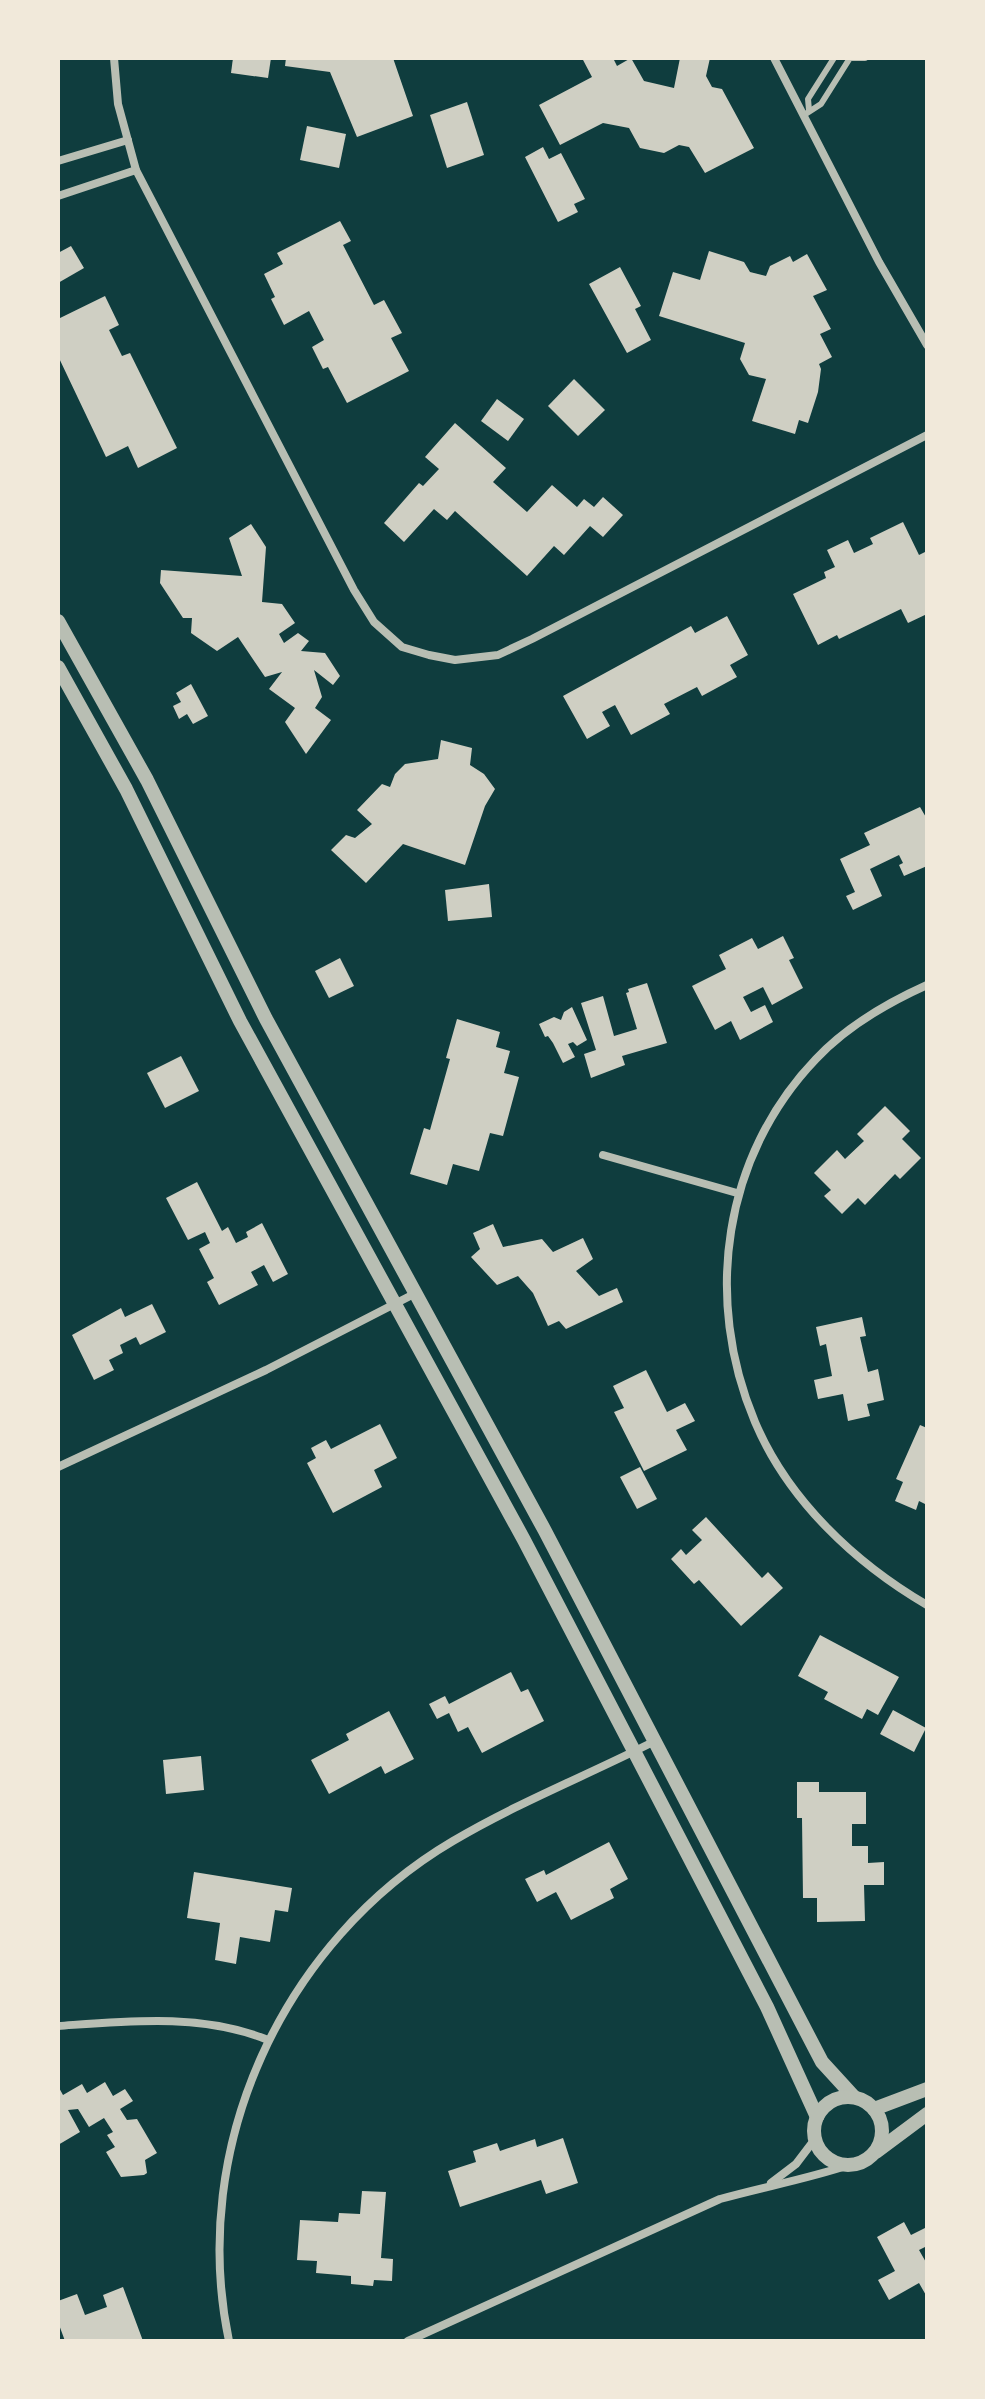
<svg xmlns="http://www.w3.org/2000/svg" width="985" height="2399" viewBox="0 0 985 2399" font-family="'PT Serif',serif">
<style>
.building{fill:#cfcfc3}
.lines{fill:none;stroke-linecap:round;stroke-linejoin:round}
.service{stroke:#b8beb3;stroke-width:6}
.minor{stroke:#b8beb3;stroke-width:8}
.tertiary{stroke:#b8beb3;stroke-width:14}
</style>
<rect width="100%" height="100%" fill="#0f3d3e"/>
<g class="building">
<polygon points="233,58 271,58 268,78 231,73"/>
<polygon points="286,58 393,58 413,116 357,137 330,72 285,66"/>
<polygon points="582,58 613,58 617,66 631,58 644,81 674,88 680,58 710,58 706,76 712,87 722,89 754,148 705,173 689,147 679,145 664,153 640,148 629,128 603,123 560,145 539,105 592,77"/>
<polygon points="467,102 484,155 447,168 430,115"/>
<polygon points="307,126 346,134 339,168 300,160"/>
<polygon points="543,147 549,159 561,153 585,199 574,204 578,212 558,222 525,157"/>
<polygon points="340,221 351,241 343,245 374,305 384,300 402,333 391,338 409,371 347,403 328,367 323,369 312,347 324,340 309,311 284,325 271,299 275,297 264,274 283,264 277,253"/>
<polygon points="71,246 84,268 58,283 58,253"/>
<polygon points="709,251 744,262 750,272 766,276 770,266 790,256 793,262 807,254 827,290 813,296 831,329 820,334 832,357 819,364 821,369 818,392 808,423 799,420 795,434 752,421 766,379 749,375 740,359 745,343 659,316 673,272 700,280"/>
<polygon points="620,267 641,306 635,309 651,340 627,353 589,284"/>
<polygon points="105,296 119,325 109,330 122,356 130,353 177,448 138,468 128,446 106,457 58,356 58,319"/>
<polygon points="574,379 605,410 578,436 548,406"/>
<polygon points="497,399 524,419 508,441 481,421"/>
<polygon points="455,423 506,468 493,482 527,512 552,485 577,507 584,499 594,507 603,497 623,515 603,537 590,526 564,555 554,546 527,576 455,511 447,520 434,509 404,542 384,523 419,483 423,486 439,469 425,457"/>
<polygon points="903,522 919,555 927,551 927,614 908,623 901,609 839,639 837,635 818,645 793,594 826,578 824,572 835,567 827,550 848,540 854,553 873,544 870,538"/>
<polygon points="251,524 266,547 262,602 282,604 295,623 279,634 284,643 298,633 309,641 301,651 325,653 340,676 333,685 314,670 322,697 315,708 331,720 306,754 285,722 295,708 269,689 282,672 265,677 238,637 217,651 191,633 192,618 183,618 160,583 161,570 242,576 229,538"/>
<polygon points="727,616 748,655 730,665 737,677 702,696 697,687 664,704 670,714 631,735 615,705 602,712 610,726 587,739 563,696 691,626 695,633"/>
<polygon points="191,684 208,716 193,724 187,714 179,719 173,706 181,702 176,693"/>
<polygon points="441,740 472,748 470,765 484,774 495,789 485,806 465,865 403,844 366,883 331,850 346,835 355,838 372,824 357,810 382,784 390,787 395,774 405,764 438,759"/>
<polygon points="920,807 927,819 927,866 904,876 899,865 903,863 899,855 870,869 882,896 853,910 846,896 855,892 840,859 870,845 864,833"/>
<polygon points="489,884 492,917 448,921 445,890"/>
<polygon points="783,936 794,958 789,960 803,988 772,1005 763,987 743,997 751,1012 765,1005 773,1022 740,1040 731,1021 715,1030 692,986 726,969 719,955 752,938 758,949"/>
<polygon points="340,958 354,986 329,998 315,971"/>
<polygon points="647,983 667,1043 622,1056 625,1065 591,1078 584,1054 596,1050 581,1003 603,996 614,1036 637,1029 626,993 629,992 628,989"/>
<polygon points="572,1007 587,1040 577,1046 573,1042 568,1044 575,1057 563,1063 553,1043 548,1036 545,1037 539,1024 554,1017 561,1020 564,1012"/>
<polygon points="457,1019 500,1032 496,1047 510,1051 504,1073 519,1077 503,1136 490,1133 479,1171 453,1164 447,1185 410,1174 424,1128 430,1130 450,1059 446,1058"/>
<polygon points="181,1056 199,1091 165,1108 147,1073"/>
<polygon points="885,1106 910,1131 902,1139 921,1158 900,1179 895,1174 865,1205 858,1198 842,1214 824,1196 831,1190 814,1173 837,1150 845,1159 864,1141 857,1134"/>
<polygon points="197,1182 222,1231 228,1227 236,1243 248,1237 246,1232 262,1223 288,1274 273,1282 264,1265 251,1272 258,1285 219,1305 207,1282 214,1278 199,1249 210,1243 205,1232 188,1240 166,1198"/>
<polygon points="493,1224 503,1247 542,1239 553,1252 583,1238 593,1259 576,1271 599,1296 617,1288 623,1302 566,1329 559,1321 548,1326 533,1293 518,1276 497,1285 471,1257 480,1249 473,1233"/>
<polygon points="152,1304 166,1332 140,1345 136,1337 120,1345 123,1353 109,1360 114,1370 94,1380 72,1335 121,1308 125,1317"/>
<polygon points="862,1317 866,1336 860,1337 868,1372 878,1369 884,1400 867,1404 870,1416 848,1421 843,1394 818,1399 814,1380 832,1376 826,1344 820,1346 816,1327"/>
<polygon points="646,1370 667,1412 685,1403 695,1421 676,1430 687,1450 644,1471 614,1412 624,1408 613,1386"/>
<polygon points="380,1424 397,1458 374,1470 382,1487 333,1513 307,1463 316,1458 311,1448 326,1440 331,1449"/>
<polygon points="920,1425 927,1428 927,1505 919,1501 916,1510 895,1501 903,1482 896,1479"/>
<polygon points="640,1467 657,1499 637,1509 620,1477"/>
<polygon points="706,1517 762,1578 768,1572 783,1588 741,1626 699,1580 694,1584 671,1559 681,1549 686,1555 702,1540 692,1530"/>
<polygon points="820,1635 899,1677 878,1715 867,1709 862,1719 824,1699 828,1692 798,1676"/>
<polygon points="511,1672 521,1692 528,1689 544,1721 482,1753 468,1727 458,1732 449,1713 437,1719 429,1704 445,1696 449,1704"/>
<polygon points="893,1710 926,1728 914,1752 880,1734"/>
<polygon points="389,1711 414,1759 385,1774 381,1766 329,1794 311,1760 349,1740 346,1734"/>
<polygon points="201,1756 204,1790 166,1794 163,1760"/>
<polygon points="797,1782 819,1782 819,1792 866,1792 866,1824 852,1824 852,1846 868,1846 868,1863 884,1862 884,1885 864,1885 865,1921 817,1922 817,1898 803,1898 802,1818 797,1818"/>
<polygon points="609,1842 628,1879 610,1889 614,1898 571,1920 556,1892 537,1902 525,1879 544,1870 546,1875"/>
<polygon points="194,1872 292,1888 288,1912 275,1910 270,1942 240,1937 236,1964 215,1960 220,1923 187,1918"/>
<polygon points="105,2082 113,2096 125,2089 133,2101 120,2109 127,2120 137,2119 157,2153 145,2160 147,2173 144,2175 121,2177 106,2152 115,2147 107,2135 113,2132 104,2118 89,2127 78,2109 68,2110 80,2132 58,2145 58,2086 63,2095 82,2084 87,2093"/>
<polygon points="563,2138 578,2183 546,2194 541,2180 460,2207 448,2171 476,2162 473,2151 497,2143 500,2151 535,2139 537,2147"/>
<polygon points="362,2191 386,2192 381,2258 393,2259 392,2281 374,2280 373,2286 351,2284 351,2276 316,2273 317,2261 297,2260 300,2220 338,2222 339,2213 360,2214"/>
<polygon points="904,2222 911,2235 927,2227 927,2246 919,2250 927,2264 927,2297 919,2283 889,2300 878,2280 895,2271 877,2237"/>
<polygon points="123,2287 143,2341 65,2341 58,2322 58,2301 77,2294 85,2315 107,2307 103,2295"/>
</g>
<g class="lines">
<g class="service">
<polyline points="851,58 865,58"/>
<polyline points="809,110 808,99 834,58"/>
<polyline points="804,115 821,104 850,58"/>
</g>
<g class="minor">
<polyline points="114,58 118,104 136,170 354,590 374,622 402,647 429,655 455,660 498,655 532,639 927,435"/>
<polyline points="774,58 879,262 927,345"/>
<polyline points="58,161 128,140"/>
<polyline points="58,196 136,170"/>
<path d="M927,985C887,1003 846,1027 816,1059C723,1156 703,1299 755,1422C788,1500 855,1563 927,1605"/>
<polyline points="603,1155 737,1193"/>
<polyline points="58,1467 266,1370 414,1294"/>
<path d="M58,2026C128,2021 202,2013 268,2040"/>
<polyline points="771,2183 796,2164 815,2139"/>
<path d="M229,2341C188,2147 283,1941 453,1841C517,1803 588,1775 655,1741"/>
<path d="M408,2341L720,2199C763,2187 807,2179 849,2165"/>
</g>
<g class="tertiary">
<polyline points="58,621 147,780 266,1019 545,1531 822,2062 854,2097"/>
<polyline points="58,667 126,789 240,1021 524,1540 634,1751 767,2007 817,2117"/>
<circle cx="848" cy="2131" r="34"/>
<polyline points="874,2109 927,2089"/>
<polyline points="876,2152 927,2114"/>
</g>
</g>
<rect width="985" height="2399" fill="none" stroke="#f1e9da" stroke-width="120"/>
</svg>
